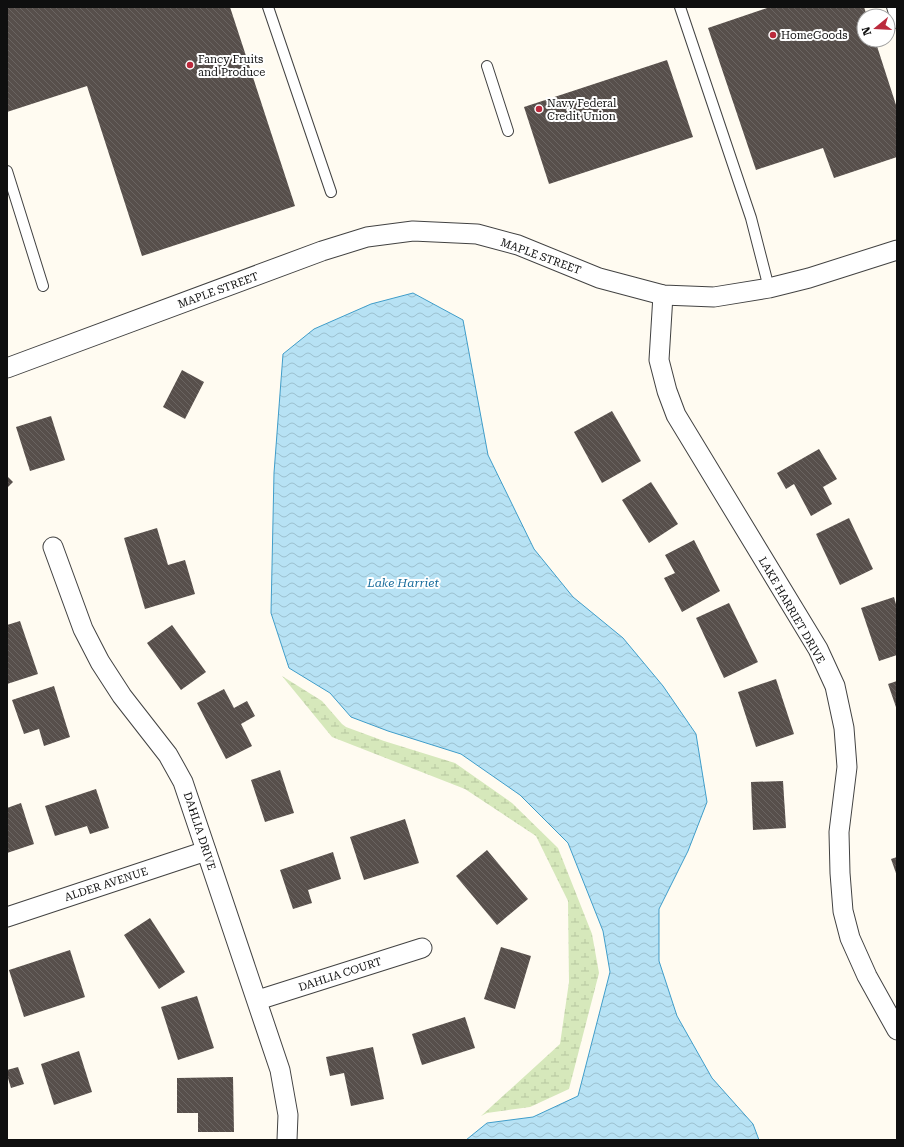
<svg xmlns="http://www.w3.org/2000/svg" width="904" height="1147" viewBox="0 0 904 1147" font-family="'Roboto Serif',serif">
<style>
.wetland{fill:url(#wetland-marsh)}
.water{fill:url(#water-waves);stroke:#409dc9}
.building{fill:url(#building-back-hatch)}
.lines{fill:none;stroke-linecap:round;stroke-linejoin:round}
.service-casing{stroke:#424242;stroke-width:12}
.minor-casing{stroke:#424242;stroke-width:21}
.service{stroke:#fff;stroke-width:10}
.minor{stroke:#fff;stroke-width:19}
.poi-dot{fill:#bb2a3c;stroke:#fff;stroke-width:1.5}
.labels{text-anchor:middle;stroke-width:4;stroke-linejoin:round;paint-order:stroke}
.poi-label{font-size:11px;fill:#0f0f0f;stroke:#fff;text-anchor:start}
.street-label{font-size:11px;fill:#0f0f0f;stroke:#fff}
.water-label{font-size:12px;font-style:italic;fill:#1b6e9d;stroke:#fff}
</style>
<defs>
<pattern id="wetland-marsh" width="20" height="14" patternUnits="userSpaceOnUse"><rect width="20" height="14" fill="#d6e8bb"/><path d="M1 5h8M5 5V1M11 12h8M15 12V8" fill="none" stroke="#b6c6a0"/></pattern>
<pattern id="water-waves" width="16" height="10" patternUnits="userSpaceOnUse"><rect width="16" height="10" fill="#b7e2f4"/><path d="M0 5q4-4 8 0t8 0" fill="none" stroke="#9cc1d0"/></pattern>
<pattern id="building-back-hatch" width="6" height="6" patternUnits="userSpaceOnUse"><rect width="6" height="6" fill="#574f4b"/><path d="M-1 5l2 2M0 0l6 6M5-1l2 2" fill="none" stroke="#6a6461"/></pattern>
</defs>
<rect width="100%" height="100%" fill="#fffbf1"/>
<polygon class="wetland" points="282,676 322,701 342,724 346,727 384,741 455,763 512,803 558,848 592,934 599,973 569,1089 530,1107 487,1113 481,1116 560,1044 569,982 568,901 536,836 465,789 332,737"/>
<polygon class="water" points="413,293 463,320 488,455 534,549 573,597 623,638 663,686 696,734 707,802 688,851 659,909 659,961 677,1016 712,1078 753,1124 759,1140 466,1140 487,1123 533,1117 578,1096 610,972 603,931 568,843 520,795 461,754 388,731 351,717 330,693 289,668 271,613 274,473 283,354 314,329 371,304"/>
<g class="building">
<polygon points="7,7 230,7 295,206 142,256 87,86 7,112"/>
<polygon points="770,7 864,7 867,16 864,16 864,40 875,40 897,108 897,157 834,178 823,148 756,170 708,28"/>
<polygon points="667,60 693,137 549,184 524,107"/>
<polygon points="182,370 204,382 185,419 163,407"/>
<polygon points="612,411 641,461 602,483 574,432"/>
<polygon points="51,416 65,460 30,471 16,427"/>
<polygon points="819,449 837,479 823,487 832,504 811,516 794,484 786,489 777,473"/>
<polygon points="7,476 13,482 7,488"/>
<polygon points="651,482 678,524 649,543 622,500"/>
<polygon points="849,518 873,569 840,585 816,534"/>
<polygon points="157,528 168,565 185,560 195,594 145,609 124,538"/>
<polygon points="694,540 720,591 682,612 664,578 675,573 665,555"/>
<polygon points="894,597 897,608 897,655 879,661 861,608"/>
<polygon points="729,603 758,662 724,678 696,618"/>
<polygon points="20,621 38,674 7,684 7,625"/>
<polygon points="172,625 206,672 181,690 147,643"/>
<polygon points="776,679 794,734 756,747 738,692"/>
<polygon points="897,681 897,710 888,684"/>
<polygon points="54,686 70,737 44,746 39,729 24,734 12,700"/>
<polygon points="224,689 234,708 247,701 255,716 241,724 252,746 226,759 197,703"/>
<polygon points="280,770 294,813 265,822 251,780"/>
<polygon points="783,781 786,828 753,830 751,782"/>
<polygon points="96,789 109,828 90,834 87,826 55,836 45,806"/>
<polygon points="21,803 34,844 7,853 7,808"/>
<polygon points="405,819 419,863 364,880 350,837"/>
<polygon points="487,850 528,899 497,925 456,876"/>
<polygon points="333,852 341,879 308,890 312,903 293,909 280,870"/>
<polygon points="897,857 897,876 891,859"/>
<polygon points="150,918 185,972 159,989 124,935"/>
<polygon points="501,947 531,956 515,1009 484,999"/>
<polygon points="70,950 85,997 24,1017 9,970"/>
<polygon points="197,996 214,1048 178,1060 161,1007"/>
<polygon points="465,1017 475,1048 422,1065 412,1034"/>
<polygon points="373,1047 384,1099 351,1106 344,1073 330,1076 326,1057"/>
<polygon points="79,1051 92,1092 54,1105 41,1064"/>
<polygon points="18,1067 24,1084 11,1088 7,1075 7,1070"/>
<polygon points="233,1077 234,1132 198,1132 198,1113 177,1113 177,1078"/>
</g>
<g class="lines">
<g class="service-casing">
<g id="service">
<polyline points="268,7 331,192"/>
<polyline points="680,7 751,218 769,288"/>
<polyline points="892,7 897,23"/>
<polyline points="487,66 508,131"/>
<polyline points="7,171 43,286"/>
</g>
</g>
<g class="minor-casing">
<g id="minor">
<polyline points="663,295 659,360 667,391 676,415 818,649 835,686 844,728 847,767 839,832 840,873 843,911 850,938 867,976 897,1030"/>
<polyline points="7,368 322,251 367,237 413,231 477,234 518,245 599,278 663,295 714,297 769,288 809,278 897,250"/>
<polyline points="53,547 83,629 100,662 122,696 168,755 183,782 280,1070 288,1115 287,1140"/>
<polyline points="7,917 206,851"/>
<polyline points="258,1000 422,948"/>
</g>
</g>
<use href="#service" class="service"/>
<use href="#minor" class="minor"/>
</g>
<g class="poi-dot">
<circle cx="773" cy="35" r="4"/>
<circle cx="190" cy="65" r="4"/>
<circle cx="539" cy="109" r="4"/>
</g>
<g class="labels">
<g class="poi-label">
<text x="781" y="39">HomeGoods</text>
<text x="198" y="63">Fancy Fruits<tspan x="198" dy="13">and Produce</tspan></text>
<text x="547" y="107">Navy Federal<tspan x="547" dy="13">Credit Union</tspan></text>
</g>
<g class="street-label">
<text transform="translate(541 256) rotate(20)" y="4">MAPLE STREET</text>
<text transform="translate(218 290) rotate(-20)" y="4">MAPLE STREET</text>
<text transform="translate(792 610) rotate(60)" y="4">LAKE HARRIET DRIVE</text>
<text transform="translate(200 831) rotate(72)" y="4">DAHLIA DRIVE</text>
<text transform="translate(106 884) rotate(-18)" y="4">ALDER AVENUE</text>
<text transform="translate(340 974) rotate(-18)" y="4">DAHLIA COURT</text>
</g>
<g class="water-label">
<text x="403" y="587">Lake Harriet</text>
</g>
</g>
<rect width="904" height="1147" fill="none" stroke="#0f0f0f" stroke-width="16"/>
<g transform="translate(876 28) rotate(252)"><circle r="19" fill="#ffffff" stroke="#9f9f9f"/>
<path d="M0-3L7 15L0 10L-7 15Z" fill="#bb2a3c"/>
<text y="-6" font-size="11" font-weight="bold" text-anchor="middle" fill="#0f0f0f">N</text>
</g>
</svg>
